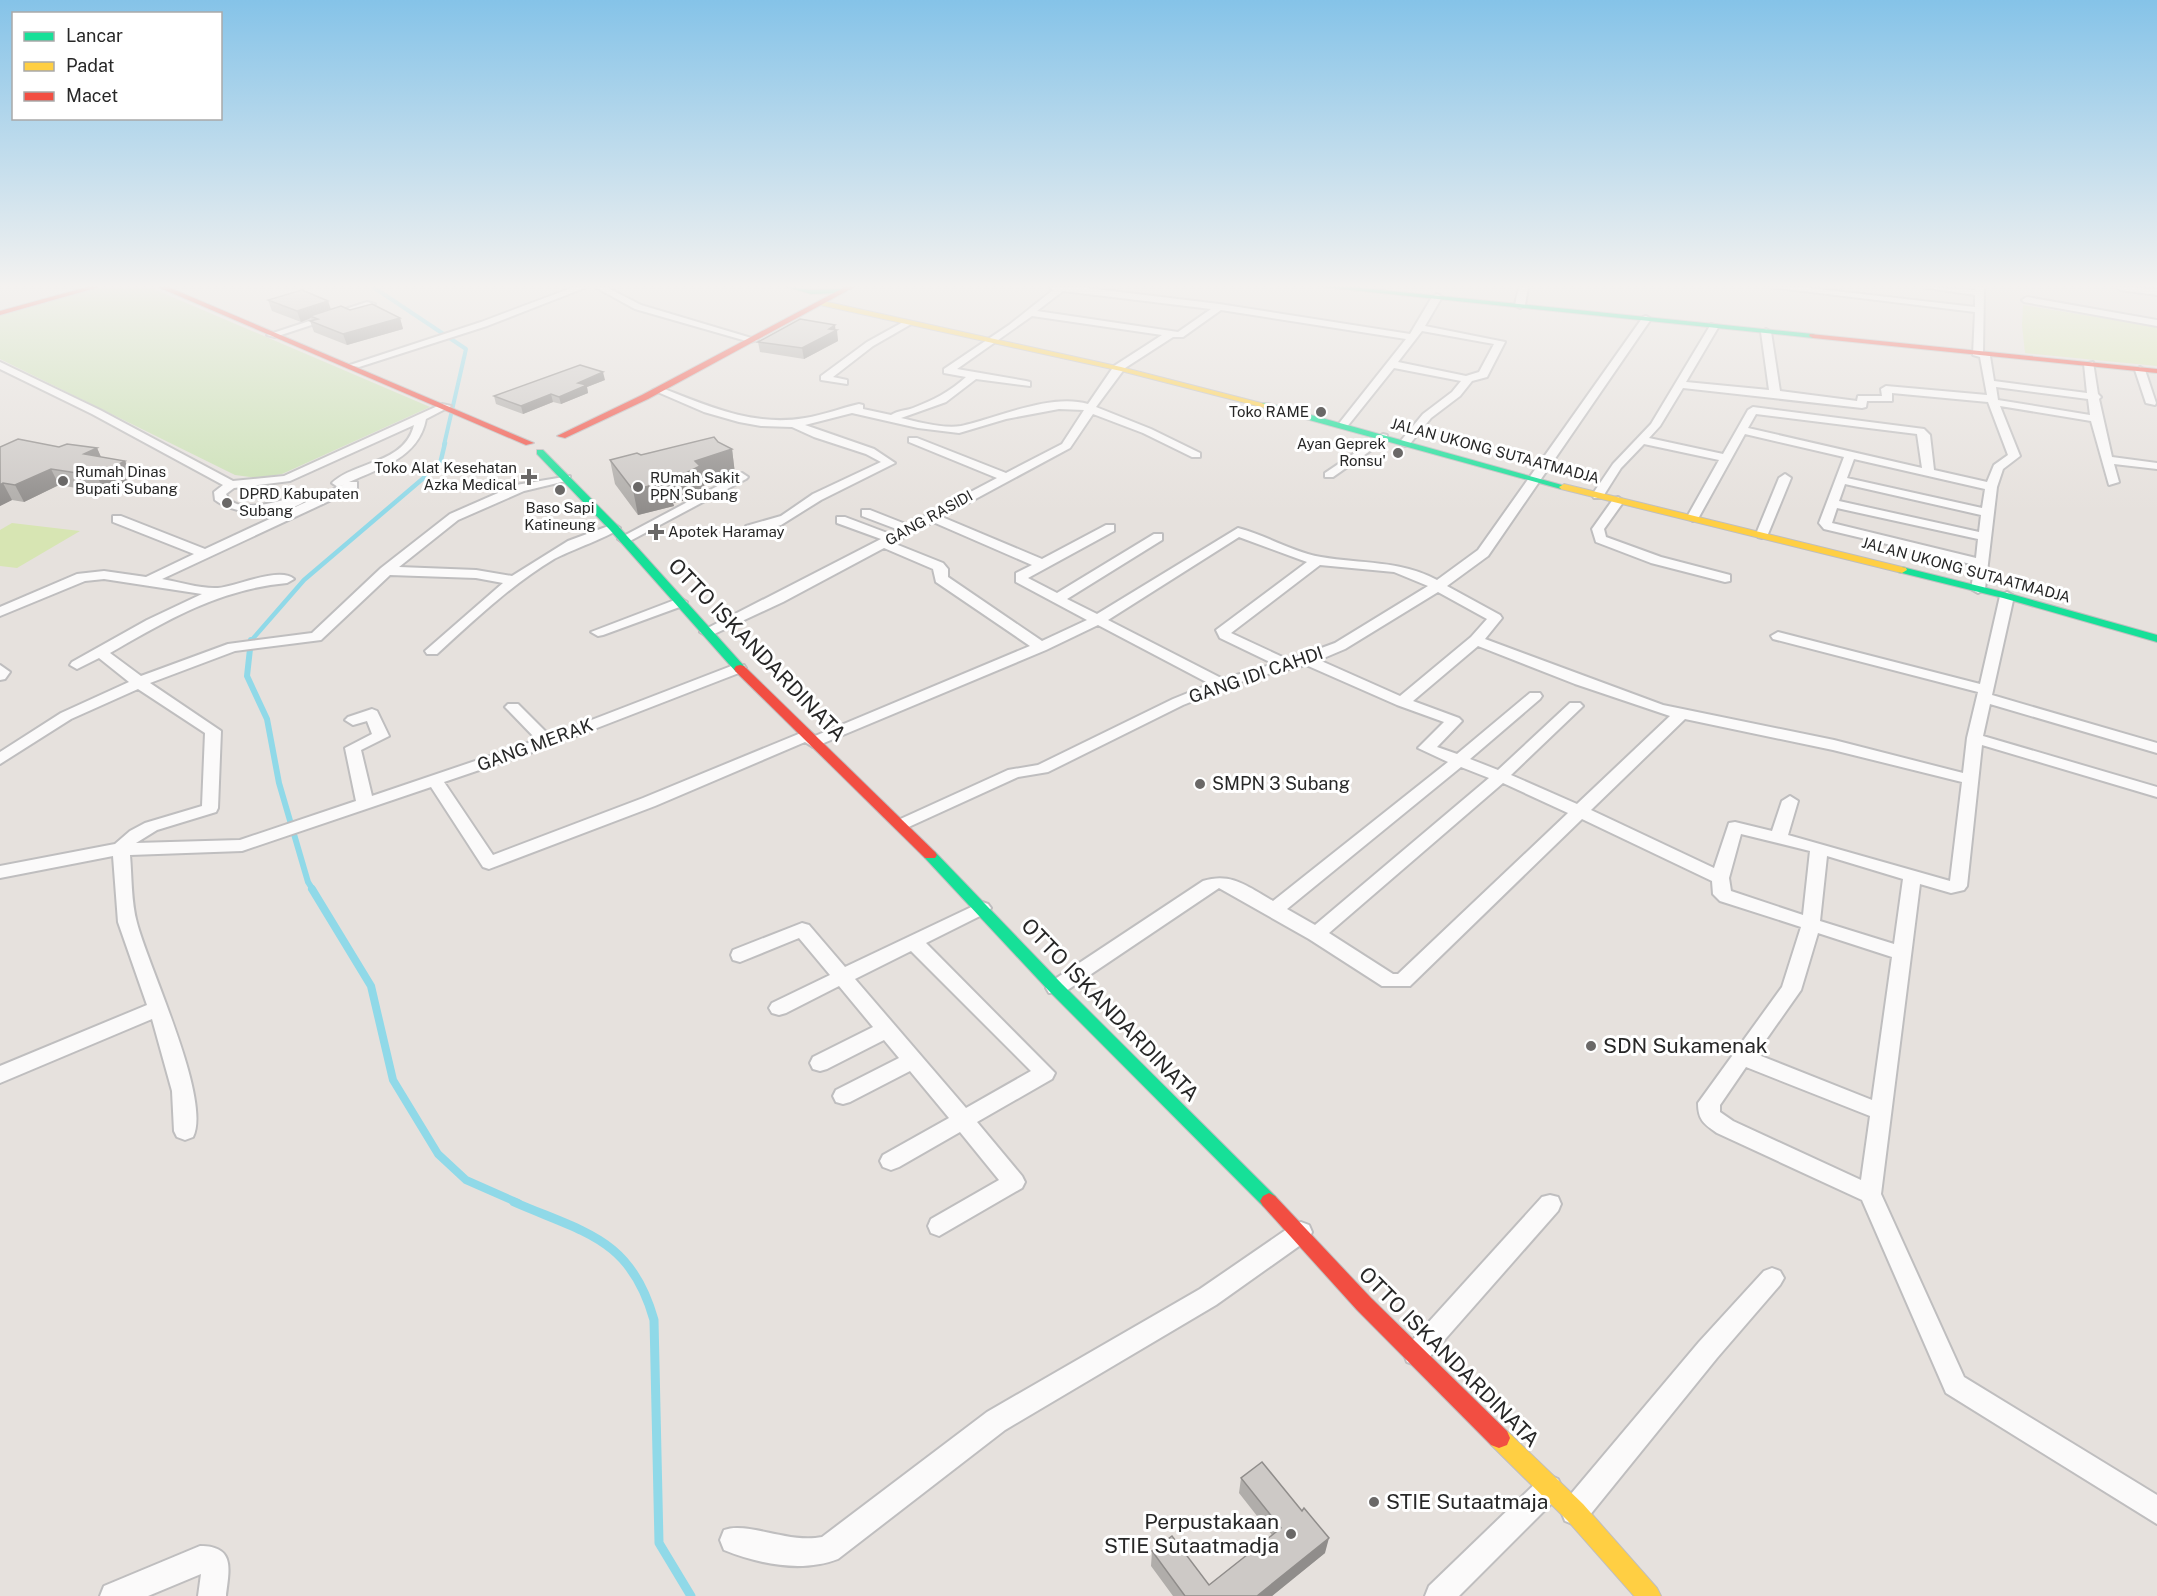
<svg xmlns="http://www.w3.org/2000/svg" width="2157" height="1596" viewBox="0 0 2157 1596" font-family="'Public Sans',sans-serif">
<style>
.green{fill:#cbe1b5}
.pitch{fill:#d7e5b3}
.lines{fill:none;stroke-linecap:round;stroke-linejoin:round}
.stream-far4{stroke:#90d9e8;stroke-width:4}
.stream-far3{stroke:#90d9e8;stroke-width:4.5}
.stream-far2{stroke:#90d9e8;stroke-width:6}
.stream-far1{stroke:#90d9e8;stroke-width:8}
.stream{stroke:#90d9e8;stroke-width:9}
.street-casing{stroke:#bfbebf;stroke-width:4}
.fast-casing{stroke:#bfbebf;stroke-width:2}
.slow-casing{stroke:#bfbebf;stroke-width:2}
.jam-casing{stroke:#bfbebf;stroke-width:2}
.street{fill:#fbfafa;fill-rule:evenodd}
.fast{fill:#16e098;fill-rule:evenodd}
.slow{fill:#ffcf43;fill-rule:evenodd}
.jam{fill:#f24e42;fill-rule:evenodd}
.wall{fill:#b0adaa}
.shaded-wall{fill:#908d8b}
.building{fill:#cdc9c6;stroke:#908d8b;stroke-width:1.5}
.poi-dot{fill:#6a6867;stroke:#fff;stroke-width:2}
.labels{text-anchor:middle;stroke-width:6;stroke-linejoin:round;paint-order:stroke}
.far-poi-label{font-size:15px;fill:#272727;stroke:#fff;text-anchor:start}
.far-street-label{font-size:15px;fill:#272727;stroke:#fff}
.street-label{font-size:18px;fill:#272727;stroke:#fff}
.poi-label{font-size:18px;fill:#272727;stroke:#fff;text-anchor:start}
.near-street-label{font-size:21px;fill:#272727;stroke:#fff}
.near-poi-label{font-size:21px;fill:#272727;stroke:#fff;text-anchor:start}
</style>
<rect width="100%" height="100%" fill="#e6e1dd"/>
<polygon class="green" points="101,287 149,287 430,407 282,474 257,478 235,475 0,359 0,314"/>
<g class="pitch">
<polygon points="2023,305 2157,327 2157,366 2025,353 2022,325"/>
<polygon points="12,523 80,531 17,568 0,566 0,530"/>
</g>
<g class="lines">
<polyline class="stream-far4" points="373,287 466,349 444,445"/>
<polyline class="stream-far3" points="250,642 304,580 440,464 445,443"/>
<polyline class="stream-far2" points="251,640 247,676 267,719 279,783 308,882 313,890"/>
<polyline class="stream-far1" points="312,889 371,986 393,1080 438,1154 466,1180 518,1203"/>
<path class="stream" d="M514,1202C585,1233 631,1238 654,1320L659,1543L691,1596"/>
<g class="street-casing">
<g id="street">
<polygon points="574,287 587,287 487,326 359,367 350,365 481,322"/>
<polygon points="595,287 606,287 641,305 758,340 750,342 635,309"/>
<path d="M1050,287H1079L1219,304L1410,334L1432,297L1437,294L1442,297L1425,326L1505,342L1487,377L1472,381L1460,396L1431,418L1409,445L1405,446L1399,443L1423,414L1452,392L1461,381L1394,368L1346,428L1337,426L1406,339L1221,310L1183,337H1173L1125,368L1096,407L1151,429L1200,453V457H1192L1143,433L1093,414L1070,448L942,517L1042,559L1106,525H1114V531L1028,578L1057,593L1154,534H1162V540L1067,599L1097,614L1238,528C1266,535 1292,552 1321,557C1361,564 1400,560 1437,580L1478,550L1643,317L1646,316L1651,319L1488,556L1447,586L1500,615L1502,618L1485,639L1663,705L1834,740L1963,773L1967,738L1978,692L1773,639L1771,636L1778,632L1980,684L2000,596L2007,592L2014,596L1992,695L2157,743V753L1990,704L1983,736L2157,787V797L1982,745L1967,886L1964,890L1951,893L1920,884L1881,1194L1964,1377L2157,1495V1524L1946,1393L1862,1200L1717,1133C1704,1124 1698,1120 1698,1103L1782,987L1801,927L1720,901L1713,894L1712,881L1582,819L1410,986H1382L1309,939L1219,888L1063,993H1049L1046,988L1049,983L1203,881C1232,872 1248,887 1273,901L1448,762L1418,748L1444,722L1397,705L1306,665L1251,678L1183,705L1048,772L1018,777L902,830L894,825L896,821L1008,770L1038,765L1173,699L1210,684L1098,625L1046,650L819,745L813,747L805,742L655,806L489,869L483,867L431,787L242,851L130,855C132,877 131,902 137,923C148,966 212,1100 193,1137L185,1140L177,1137L174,1131L172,1091L152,1019L0,1083V1066L147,1005L118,922L113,856L0,878V866L115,844L130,831L145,823L202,806L205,733L138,689L71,719L0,764V752L61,713L129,682L99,658L77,669L70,665L72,662L147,620L202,594L104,579L85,581L0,616V607L77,574L104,571L146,577L194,554L113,522V516H121L205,549L345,484L338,487L332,483C355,461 405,464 414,425L290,481L234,488L226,494C236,518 285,499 303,494L309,498C288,517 237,517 215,500L214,492L223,485L92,414L0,369V362L100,410L233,481L284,476L442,404L451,406L426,419C419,457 381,468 349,482H357V488L162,579C179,582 201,589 218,588C235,587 280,566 294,579L287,583C220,589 167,620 110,653L141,676L228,644L312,633L381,568L450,514L516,485L570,476V480L524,491L458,520L399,567L476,570L512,576L568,541L614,524L620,528C613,535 569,551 554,559C511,585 474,620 437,654H427L425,651L503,583L476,578L390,575L321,640L235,651L150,683L221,731L218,808L216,812L157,830L136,843L240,840L356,801L345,748L372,734L367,721L353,725L345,720L348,717L372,709L377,711L389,736L361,750L372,796L537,740L508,710L505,707L508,704H518L550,736L734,665H744L746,668L744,671L553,745L444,782L493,855L643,798L801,733L807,731L815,736L1030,646L936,582L933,569L884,548L783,602L712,635L707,636L700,632L881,539L837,523V517H845L890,534L899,530L862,516V510H870L908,525L997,478L909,442V438H917L1006,473L1062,444L1084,410L1059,409L1006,419L959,433L918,428L852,413L805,425L874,449L895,463L821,500L781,525L759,532H746V526L781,516L813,494L881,462L866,454L814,437L792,427L761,426L739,422L704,412L653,390L662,388C708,406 754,427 805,418C824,415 841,408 859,404L863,405V409L891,415C899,410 905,411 913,408C933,400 950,392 966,377L944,373V369L1009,325L1053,290ZM1063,291L1211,309L1178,332L1037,311ZM1032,316L1162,335L1114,366L1088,404C1050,393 998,418 961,426C944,429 918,422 901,418L946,402L976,379L1030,386V382L1026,381L957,369ZM1422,331L1494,344L1479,372L1466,376L1398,362ZM933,522L1032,565L1016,573V582L1087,620L1042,641L948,577V569L943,563L893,543ZM1239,537L1307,562L1216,630L1220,638L1274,664L1223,679L1108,620ZM1320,565L1394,572L1428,586L1335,643L1289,660L1231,633ZM1438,592L1487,619L1471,637L1400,696L1319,660L1345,649ZM1478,646L1575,684L1670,716L1577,804L1511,775L1580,709L1583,706L1580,703H1570L1498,770L1470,759L1540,699L1542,696L1540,693H1530L1457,754L1437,747L1462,721L1459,718L1413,701ZM1685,719L1833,750L1962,782L1950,881L1788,835L1798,801L1790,796L1782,801L1772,831L1735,822L1729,823L1714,868L1591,810ZM1461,767L1489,778L1315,925L1287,909ZM1503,783L1568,813L1398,974H1393L1329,933ZM1741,834L1810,851L1803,915L1731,891L1729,878ZM1827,856L1903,879L1894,944L1820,921ZM1818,933L1892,957L1872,1100L1756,1054L1801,990ZM1746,1067L1870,1116L1861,1180L1733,1121L1720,1112V1105Z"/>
<polygon points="1519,287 1528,287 1525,305 1520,308 1515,305"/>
<path d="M1769,287H1800L1975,307V295L1921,287L1975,290L1976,287H1984L1983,354L1990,356L1994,381L2087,393L2084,364L2093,362L2098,394L2101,397L2099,399L2112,457L2157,463V469L2114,464L2119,482L2109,485L2091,421L2000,406L2020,456L2003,469L1997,487L1985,589L1978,593L1971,589L1975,565L1824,529L1819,523L1844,457L1745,434L1699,517L1693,521L1687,517L1719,460L1644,444L1621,468L1602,498H1594L1592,495L1613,464L1651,424L1711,324L1719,326L1686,382L1769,390L1761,332L1766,329L1771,332L1780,391L1857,401L1858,396H1882L1881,389L1886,386L1987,395L1980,357L1973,355L1975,312ZM1996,387L2088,399L2090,415L1998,400ZM1683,388L1862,408L1866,407L1867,401H1892V393L1988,402L2008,455L1994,465L1987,482L1934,470L1930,435L1924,429L1753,407L1748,410L1723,454L1649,438L1660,426ZM1756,414L1917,434L1922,468L1748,428ZM1854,459L1985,489L1982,508L1847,478ZM1845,484L1981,515L1979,532L1839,501ZM1837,508L1978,539L1976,558L1832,523Z"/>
<polygon points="2116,287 2157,289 2157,295 2120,290"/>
<polygon points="2027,297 2157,320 2157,326 2024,302 2022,300"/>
<polygon points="367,302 375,304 275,337 267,335"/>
<polygon points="905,321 913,323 873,346 833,377 847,380 847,384 821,380 821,376 867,342"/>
<polygon points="2140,367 2145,370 2156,403 2155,405 2146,403 2135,370"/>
<polygon points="1383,434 1387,435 1387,439 1333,477 1325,477 1325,473"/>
<polygon points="742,473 748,477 746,479 628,542 624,543 618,539"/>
<polygon points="1785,474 1791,478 1768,534 1762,538 1758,537 1756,534 1779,478"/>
<polygon points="1618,497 1624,501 1604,529 1606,537 1661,557 1730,575 1730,581 1725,582 1651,563 1596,542 1592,529 1614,498"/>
<polygon points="680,598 687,602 685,605 603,635 598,636 591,632"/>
<polygon points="0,665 10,672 5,679 0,680"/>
<path d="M982,902L988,904L991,908L988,912L926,943L1055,1073L1052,1079L977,1122L1022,1176L1025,1182L1022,1188L939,1236L931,1233L928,1226L931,1219L999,1180L960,1132L899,1167L891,1170L883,1167L880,1161L883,1155L949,1118L910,1071L850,1102L843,1104L836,1102L833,1096L836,1090L899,1058L884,1040L827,1069L820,1071L813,1069L810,1063L813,1057L873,1027L839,986L786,1013L779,1015L772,1013L769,1008L772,1003L830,975L799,938L740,962L733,960L731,955L733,950L802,923L809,925L845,967ZM911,951L1031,1071L966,1108L855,979Z"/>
<polygon points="1550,1195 1558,1197 1561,1204 1558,1211 1425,1362 1416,1365 1407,1362 1404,1354 1407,1346 1542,1197"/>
<path d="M1301,1222L1309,1225L1312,1232L1309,1239L1216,1305L1005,1430L838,1559C802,1573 759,1564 724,1550L720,1540L724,1530C747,1521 789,1544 822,1537L987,1412L1200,1289L1293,1225Z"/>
<polygon points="1772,1268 1780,1271 1784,1278 1780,1285 1717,1358 1585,1521 1575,1525 1565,1521 1561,1511 1565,1501 1699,1342 1764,1271"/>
<polygon points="1549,1475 1558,1479 1562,1488 1558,1497 1459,1596 1425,1596 1429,1586 1540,1479"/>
<path d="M200,1546C236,1546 229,1570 226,1596H198L201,1574L148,1596H100L104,1586Z"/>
</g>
</g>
<g class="fast-casing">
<g id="fast">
<polygon points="787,287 811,290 843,289 847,291 843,293 811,294"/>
<polygon points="1323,287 1351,287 1813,334 1817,336 1813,338"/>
<polygon points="1262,403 1268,403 1569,487 1561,489 1262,407"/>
<polygon points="537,450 543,450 618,526 744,666 746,669 744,672 736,672 610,530 537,454"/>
<polygon points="1902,567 2011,594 2157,635 2157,642 2003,598 1898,572 1897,570"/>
<polygon points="930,850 935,852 1062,984 1275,1196 1278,1201 1275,1206 1269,1209 1263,1206 1050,992 925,858 923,855 925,852"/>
</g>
</g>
<g class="slow-casing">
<g id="slow">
<polygon points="823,301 1121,367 1269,405 1265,408 1121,371 820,305 819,303"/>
<polygon points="1564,484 1906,568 1907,570 1902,573 1561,489 1559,487"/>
<polygon points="1499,1428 1507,1431 1583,1504 1657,1588 1661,1596 1634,1596 1567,1520 1491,1445 1488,1438 1491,1431"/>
</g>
</g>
<g class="jam-casing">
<g id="jam">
<polygon points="87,287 99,287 0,315 0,311"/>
<polygon points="158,287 168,287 534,443 526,445"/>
<polygon points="845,287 854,287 648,399 565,438 557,436 642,395"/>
<polygon points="1810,334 2157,369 2157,373 1813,338 1809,336"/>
<polygon points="740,665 744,666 935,852 937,855 935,858 925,858 736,672 734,669 736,666"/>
<polygon points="1269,1193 1275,1196 1371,1298 1507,1431 1510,1438 1507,1445 1499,1448 1491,1445 1357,1310 1263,1206 1260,1201 1263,1196"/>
</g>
</g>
<use href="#street" class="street"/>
<use href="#fast" class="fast"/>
<use href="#slow" class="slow"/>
<use href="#jam" class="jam"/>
</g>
<g class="wall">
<polygon points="268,300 328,301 331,309 350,310 400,318 403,329 347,345 314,332 310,321 312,320 311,318 301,322 272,311"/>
<polygon points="835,325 838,341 804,359 760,352 758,342"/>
<polygon points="605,380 587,387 588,393 561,404 553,402 523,414 496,404 494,396"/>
<polygon points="718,442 732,449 735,474 704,484 705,490 686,500 673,503 674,506 638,515 615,484 610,460"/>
<polygon points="0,447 97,448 101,457 125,461 132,478 105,493 59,485 24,502 12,500 0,506"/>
<polygon points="1241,1478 1325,1553 1272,1596 1173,1596 1151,1566 1152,1551 1209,1585 1272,1535 1239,1493"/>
</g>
<g class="shaded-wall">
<polygon points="328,301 331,311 310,316 311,318 301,322 297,311"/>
<polygon points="400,318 403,329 347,345 343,334"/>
<polygon points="835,325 835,331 837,330 838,341 804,359 802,348"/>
<polygon points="603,372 605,380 587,387 588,393 561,404 559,397 578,383"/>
<polygon points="551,394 553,402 523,414 521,406"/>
<polygon points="97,448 104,464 84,454"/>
<polygon points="732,449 735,474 704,484 705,490 686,500 673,503 674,506 638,515 633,490 667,479 695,461"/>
<polygon points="125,461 132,478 105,493 97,476"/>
<polygon points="51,469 59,485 24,502 15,485"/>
<polygon points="3,483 12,500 0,506 0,485"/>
<polygon points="1329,1538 1325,1553 1272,1596 1257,1596"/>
</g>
<g class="building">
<polygon points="302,290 328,301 297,311 268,300"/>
<polygon points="372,304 400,318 343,334 310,321 318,319 310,316 341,306 350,310"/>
<polygon points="800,319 835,325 829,329 837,330 802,348 758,342"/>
<polygon points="580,365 603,372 578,383 587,385 559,397 551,394 521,406 494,396"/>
<polygon points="714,437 718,442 732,449 695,461 700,466 682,475 667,479 669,481 633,490 610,460 637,453 641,455"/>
<polygon points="18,439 59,447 67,444 97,448 84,454 125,461 97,476 51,469 15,485 3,483 0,485 0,447"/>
<polygon points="1262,1462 1302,1511 1304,1508 1329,1538 1257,1596 1185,1596 1152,1551 1172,1536 1209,1585 1281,1528 1241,1478"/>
</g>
<linearGradient id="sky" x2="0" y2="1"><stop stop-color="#85c3e8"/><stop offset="0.56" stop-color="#f4f2f0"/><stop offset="1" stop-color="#f4f2f0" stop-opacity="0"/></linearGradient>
<rect width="2157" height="511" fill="url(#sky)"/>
<g class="poi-dot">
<circle cx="1321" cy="412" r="6"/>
<circle cx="1398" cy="453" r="6"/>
<path d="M526 468h6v6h6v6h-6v6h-6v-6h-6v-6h6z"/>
<circle cx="63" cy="481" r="6"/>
<circle cx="638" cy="487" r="6"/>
<circle cx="560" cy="490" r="6"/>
<circle cx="227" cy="503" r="6"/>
<path d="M653 523h6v6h6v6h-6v6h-6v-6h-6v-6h6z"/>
<circle cx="1200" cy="784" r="6"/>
<circle cx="1591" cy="1046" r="6"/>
<circle cx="1374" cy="1502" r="6"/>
<circle cx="1291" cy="1534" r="6"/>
</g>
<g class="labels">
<g class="far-poi-label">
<text x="1309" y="417" text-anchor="end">Toko RAME</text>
<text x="1386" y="449" text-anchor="end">Ayan Geprek<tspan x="1386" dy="17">Ronsu'</tspan></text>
<text x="517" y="473" text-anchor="end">Toko Alat Kesehatan<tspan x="517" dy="17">Azka Medical</tspan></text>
<text x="75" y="477">Rumah Dinas<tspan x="75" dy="17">Bupati Subang</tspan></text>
<text x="650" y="483">RUmah Sakit<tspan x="650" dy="17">PPN Subang</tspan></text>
<text x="239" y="499">DPRD Kabupaten<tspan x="239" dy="17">Subang</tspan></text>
<text x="560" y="513" text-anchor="middle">Baso Sapi<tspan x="560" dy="17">Katineung</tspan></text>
<text x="668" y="537">Apotek Haramay</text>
</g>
<g class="far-street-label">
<text transform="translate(1495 451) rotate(15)" y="5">JALAN UKONG SUTAATMADJA</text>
<text transform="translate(929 518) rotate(-29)" y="5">GANG RASIDI</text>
<text transform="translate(1966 570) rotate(15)" y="5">JALAN UKONG SUTAATMADJA</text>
</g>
<g class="street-label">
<text transform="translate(1256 675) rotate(-19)" y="6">GANG IDI CAHDI</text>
<text transform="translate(535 745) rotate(-20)" y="6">GANG MERAK</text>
</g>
<g class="poi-label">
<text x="1212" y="790">SMPN 3 Subang</text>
</g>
<g class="near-street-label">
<text transform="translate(757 650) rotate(46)" y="7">OTTO ISKANDARDINATA</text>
<text transform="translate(1110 1010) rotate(46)" y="7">OTTO ISKANDARDINATA</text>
<text transform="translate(1449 1357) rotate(45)" y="7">OTTO ISKANDARDINATA</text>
</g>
<g class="near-poi-label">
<text x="1603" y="1053">SDN Sukamenak</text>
<text x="1386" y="1509">STIE Sutaatmaja</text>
<text x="1279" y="1529" text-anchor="end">Perpustakaan<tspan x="1279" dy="24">STIE Sutaatmadja</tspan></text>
</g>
</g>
<rect x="12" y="12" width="210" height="108" fill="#ffffff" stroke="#a9a9a9" stroke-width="1.5"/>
<rect x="24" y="32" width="30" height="9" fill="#16e098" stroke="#a9a9a9" stroke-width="1.5"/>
<text x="66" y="42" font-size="18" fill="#272727">Lancar</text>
<rect x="24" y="62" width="30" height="9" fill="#ffcf43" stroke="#a9a9a9" stroke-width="1.5"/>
<text x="66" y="72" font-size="18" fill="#272727">Padat</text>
<rect x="24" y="92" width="30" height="9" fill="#f24e42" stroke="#a9a9a9" stroke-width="1.5"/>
<text x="66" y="102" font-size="18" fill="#272727">Macet</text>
</svg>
